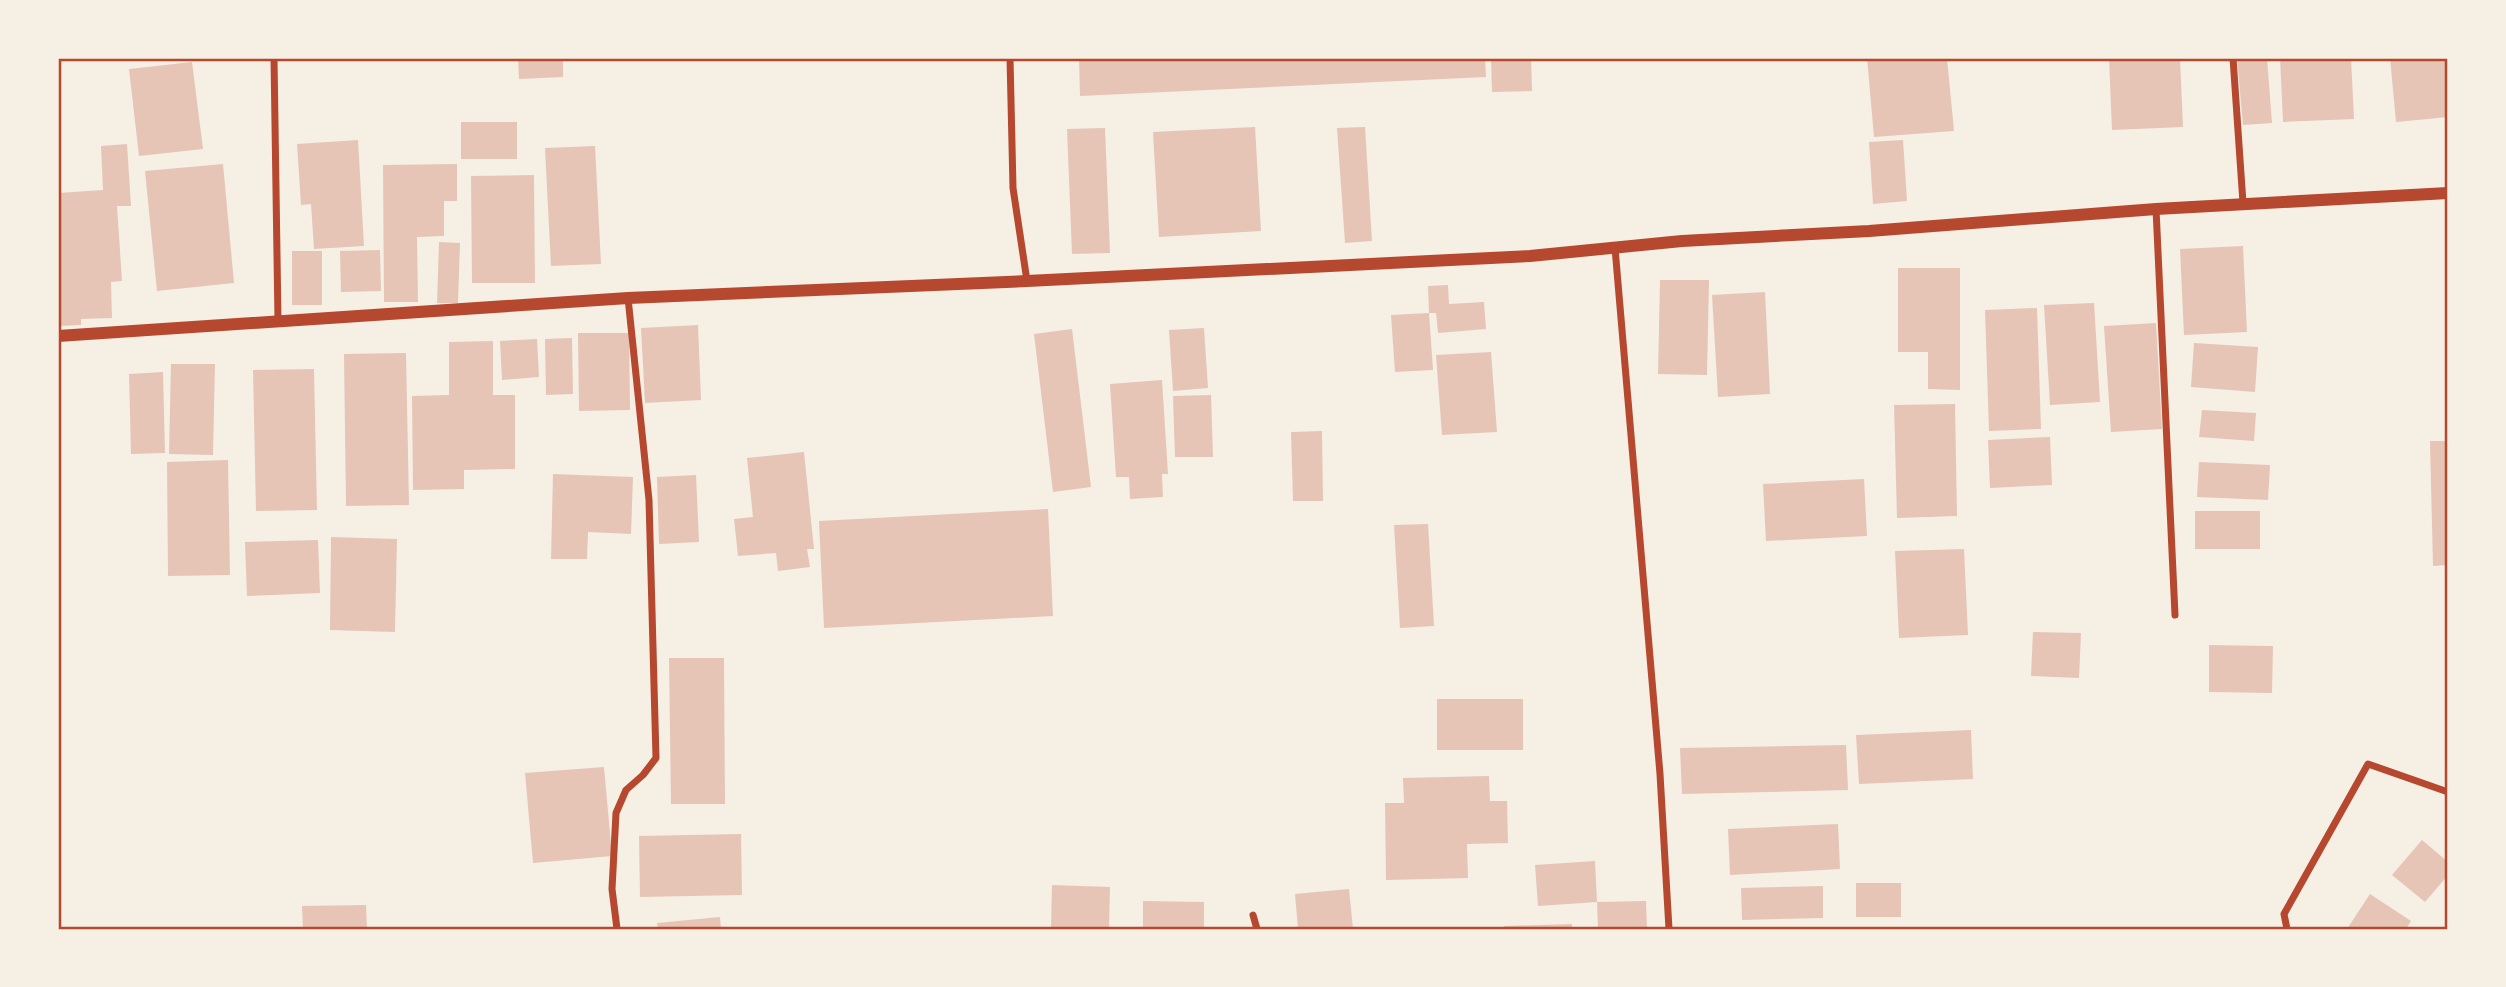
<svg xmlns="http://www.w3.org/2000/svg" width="2506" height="987" viewBox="0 0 2506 987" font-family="Figtree,sans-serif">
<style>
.building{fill:#e6c5b7}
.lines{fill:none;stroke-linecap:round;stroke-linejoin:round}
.minor{stroke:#b5482f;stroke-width:7}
.tertiary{stroke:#b5482f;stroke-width:12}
.neatline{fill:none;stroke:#b5482f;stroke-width:2.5}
</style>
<rect width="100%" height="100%" fill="#f6efe4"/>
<g class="building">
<polygon points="518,58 563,58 563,77 519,79"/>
<polygon points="1079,58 1485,58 1486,77 1080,96"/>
<polygon points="1491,58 1531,58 1532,91 1492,92"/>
<polygon points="1867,58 1947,58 1954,131 1874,137"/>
<polygon points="2109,58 2180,58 2183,127 2112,130"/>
<polygon points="2237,58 2267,58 2272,123 2243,125"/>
<polygon points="2280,58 2351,58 2354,119 2283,122"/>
<polygon points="2390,58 2448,58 2448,117 2396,122"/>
<polygon points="192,62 203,149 139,156 129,69"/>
<rect x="461" y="122" width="56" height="37"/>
<polygon points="1255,127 1261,231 1159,237 1153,132"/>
<polygon points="1365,127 1372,241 1345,243 1337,128"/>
<polygon points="1105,128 1110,253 1072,254 1067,129"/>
<polygon points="358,140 364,246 314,249 311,204 301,205 297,144"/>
<polygon points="1903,140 1907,201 1873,204 1869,142"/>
<polygon points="127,144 131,206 117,206 122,281 111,282 112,318 81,319 81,325 59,326 58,193 103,190 101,146"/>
<polygon points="595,146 601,264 551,266 545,148"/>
<polygon points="223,164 234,283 157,291 145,171"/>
<polygon points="457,164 457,201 444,201 444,236 417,237 418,302 384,302 383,165"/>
<polygon points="534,175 535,283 472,283 471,176"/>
<polygon points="439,242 460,243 458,303 437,303"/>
<polygon points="2243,246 2247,332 2184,335 2180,249"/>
<polygon points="380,250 381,291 341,292 340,251"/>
<rect x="292" y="251" width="30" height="54"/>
<polygon points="1898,268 1960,268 1960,390 1928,389 1928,352 1898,352"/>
<polygon points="1660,280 1709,280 1707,375 1658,374"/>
<polygon points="1448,285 1449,304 1484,302 1486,329 1438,333 1436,313 1429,313 1428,286"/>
<polygon points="1765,292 1770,394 1718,397 1712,295"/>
<polygon points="2094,303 2100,402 2050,405 2044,305"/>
<polygon points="2037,308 2041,429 1989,431 1985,310"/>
<polygon points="1429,313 1433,370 1395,372 1391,315"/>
<polygon points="2156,323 2162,429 2111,432 2104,326"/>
<polygon points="698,325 701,400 645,403 641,328"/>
<polygon points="1204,328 1208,388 1173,391 1169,330"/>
<polygon points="1072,329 1091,487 1053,492 1034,334"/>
<polygon points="578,333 629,333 630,410 579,411"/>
<polygon points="572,338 573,394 546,395 545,339"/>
<polygon points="537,339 539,377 502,380 500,341"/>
<polygon points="493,341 493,395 515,395 515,469 464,470 464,489 413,490 412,396 449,395 449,342"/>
<polygon points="2194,343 2258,347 2255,392 2191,387"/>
<polygon points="1491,352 1497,432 1442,435 1436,355"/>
<polygon points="406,353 409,505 346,506 344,354"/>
<polygon points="171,364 215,364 213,455 169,454"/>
<polygon points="314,369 317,510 256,511 253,370"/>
<polygon points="163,372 165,453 131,454 129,374"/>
<polygon points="1162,380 1168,474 1162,474 1163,497 1130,499 1129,477 1116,477 1110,384"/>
<polygon points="1211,395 1213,457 1175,457 1173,396"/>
<polygon points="1955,404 1957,516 1897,518 1894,405"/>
<polygon points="2202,410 2256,413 2254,441 2199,437"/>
<polygon points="1322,431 1323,501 1293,501 1291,432"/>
<polygon points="2050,437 2052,485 1990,488 1988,440"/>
<polygon points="2430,441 2448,441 2448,565 2433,566"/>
<polygon points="804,452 814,549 807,549 810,567 778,571 776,553 738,556 734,519 753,517 747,458"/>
<polygon points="228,460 230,575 168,576 167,462"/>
<polygon points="2199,462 2270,465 2268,500 2197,497"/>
<polygon points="553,474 633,477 631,534 588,532 587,559 551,559"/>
<polygon points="696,475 699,542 659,544 657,477"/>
<polygon points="1864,479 1867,536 1766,541 1763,484"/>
<polygon points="1048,509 1053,616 824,628 819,521"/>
<rect x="2195" y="511" width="65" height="38"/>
<polygon points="1428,524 1434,626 1400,628 1394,525"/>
<polygon points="331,537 397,539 395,632 330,630"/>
<polygon points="318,540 320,593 247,596 245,542"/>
<polygon points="1964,549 1968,635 1899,638 1895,551"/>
<polygon points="2033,632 2081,633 2079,678 2031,676"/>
<polygon points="2209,645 2273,646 2272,693 2209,692"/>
<polygon points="669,658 724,658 725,804 671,804"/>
<rect x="1437" y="699" width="86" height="51"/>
<polygon points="1971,730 1973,779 1859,784 1856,735"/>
<polygon points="1846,745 1848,790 1682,794 1680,748"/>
<polygon points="604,767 612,856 533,863 525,773"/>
<polygon points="1489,776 1490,801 1507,801 1508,843 1467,844 1468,878 1386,880 1385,803 1404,803 1403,778"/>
<polygon points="1838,824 1840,869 1730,875 1728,829"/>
<polygon points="741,834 742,895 640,897 639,836"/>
<polygon points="2422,840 2448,862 2448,875 2425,902 2392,875"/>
<polygon points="1595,861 1597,902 1646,901 1647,929 1598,929 1597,902 1538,906 1535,865"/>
<rect x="1856" y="883" width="45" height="34"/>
<polygon points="1052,885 1110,887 1109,929 1051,929"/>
<polygon points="1823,886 1823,918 1742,920 1741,888"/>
<polygon points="1349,889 1353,929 1298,929 1295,894"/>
<polygon points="2370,894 2411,921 2406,929 2347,929"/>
<polygon points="1143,901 1204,902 1204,929 1143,929"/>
<polygon points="366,905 367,929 303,929 302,906"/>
<polygon points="720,917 721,929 658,929 657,923"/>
<polygon points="1572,924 1572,929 1504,929 1504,926"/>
</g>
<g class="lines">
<g class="minor">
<polyline points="274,58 278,321"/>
<polyline points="1010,58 1013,188 1027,281"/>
<polyline points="2233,58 2243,203"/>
<polyline points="2156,209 2175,615"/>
<polyline points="1615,248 1660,774 1669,929"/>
<polyline points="1253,915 1257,929"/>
<polyline points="617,929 612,889 616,813 626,790 643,775 656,758 649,500 628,298"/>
<polyline points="2287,929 2284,914 2368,764 2448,792"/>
</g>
<polyline class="tertiary" points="58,336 628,298 1027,281 1530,256 1682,241 1869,231 2156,209 2448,193"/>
</g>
<rect width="2506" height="987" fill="none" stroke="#f6efe4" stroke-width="119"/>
<rect x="60" y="60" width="2386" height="868" class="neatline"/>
</svg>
